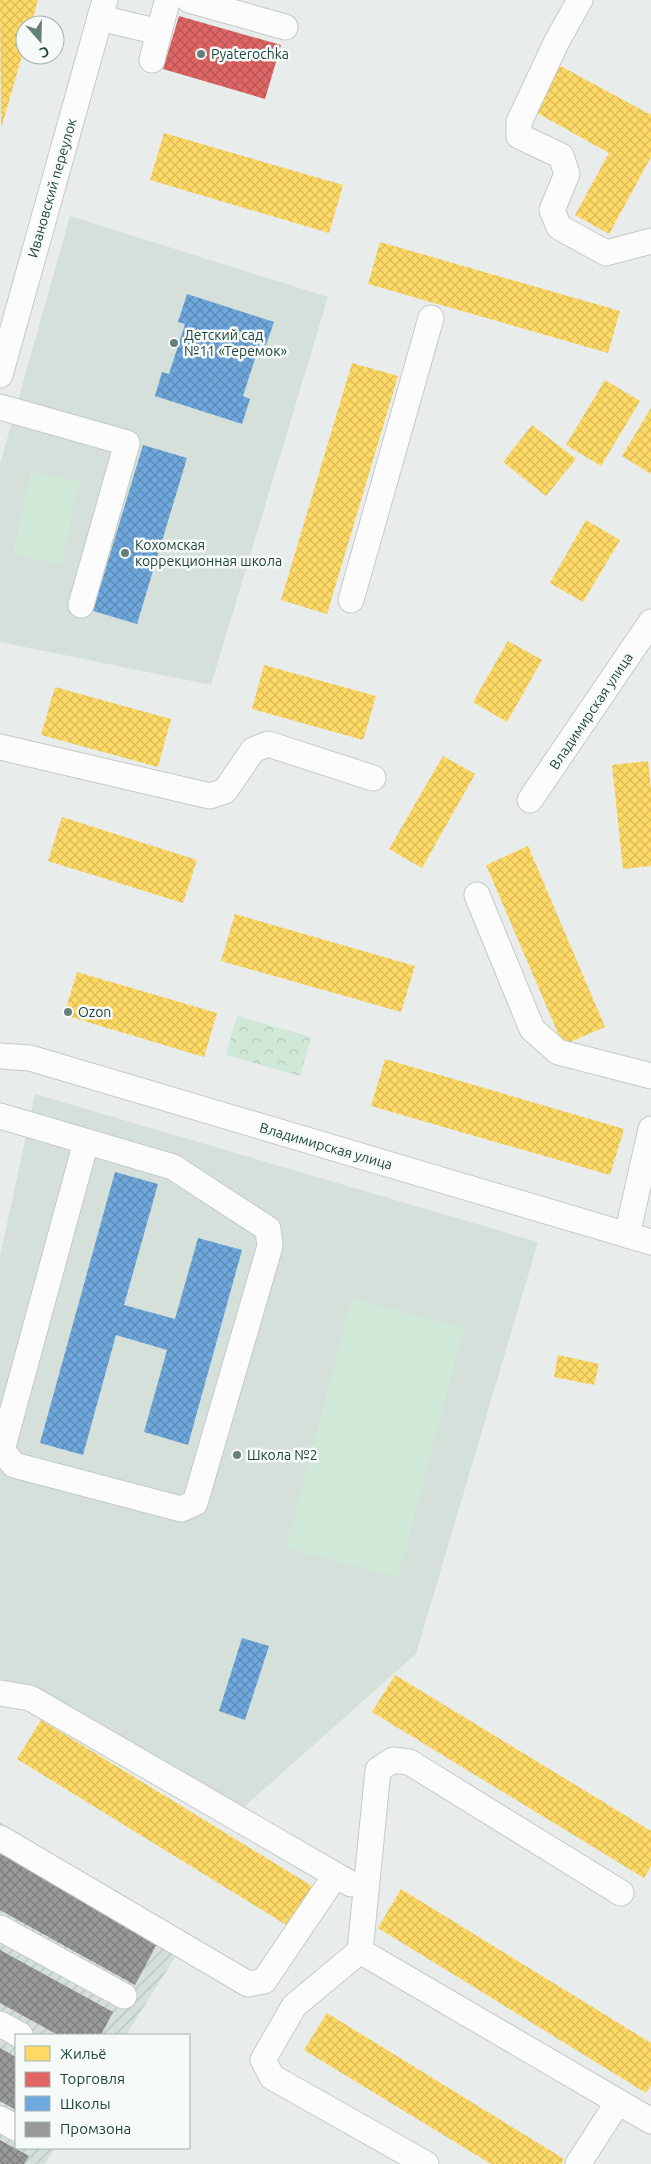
<svg xmlns="http://www.w3.org/2000/svg" width="651" height="2164" viewBox="0 0 651 2164" font-family="Ubuntu,sans-serif">
<style>
.built{fill:#d5e0db}
.industrial{fill:url(#industrial-furrows)}
.green{fill:#d0e8d8}
.park{fill:url(#park-crowns)}
.homes{fill:url(#homes-cross-hatch)}
.shops{fill:url(#shops-cross-hatch)}
.schools{fill:url(#schools-cross-hatch)}
.industry{fill:url(#industry-cross-hatch)}
.lines{fill:none;stroke-linecap:round;stroke-linejoin:round}
.minor-casing{stroke:#c4cac8;stroke-width:27}
.minor{stroke:#fcfcfc;stroke-width:25}
.poi-dot{fill:#677f7a;stroke:#f6fbf9;stroke-width:2}
.labels{text-anchor:middle;stroke-width:5;stroke-linejoin:round;paint-order:stroke}
.poi-label{font-size:14px;fill:#21443d;stroke:#f6fbf9;text-anchor:start}
.street-label{font-size:14px;fill:#21443d;stroke:#f6fbf9}
</style>
<defs>
<pattern id="industrial-furrows" width="10" height="10" patternUnits="userSpaceOnUse" patternTransform="scale(1.25)"><rect width="10" height="10" fill="#d5e0db"/><path d="M-1 1l2-2M0 10L10 0M9 11l2-2" fill="none" stroke="#b7c1bd"/></pattern>
<pattern id="park-crowns" width="20" height="18" patternUnits="userSpaceOnUse" patternTransform="scale(1.25)"><rect width="20" height="18" fill="#d0e8d8"/><path d="M2 6a3 3 0 1 1 6 0M12 15a3 3 0 1 1 6 0" fill="none" stroke="#b2c8ba"/></pattern>
<pattern id="homes-cross-hatch" width="8" height="8" patternUnits="userSpaceOnUse" patternTransform="scale(1.25)"><rect width="8" height="8" fill="#ffd966"/><path d="M0 0l8 8M0 8l8-8" fill="none" stroke="#dabb59"/></pattern>
<pattern id="shops-cross-hatch" width="8" height="8" patternUnits="userSpaceOnUse" patternTransform="scale(1.25)"><rect width="8" height="8" fill="#e06666"/><path d="M0 0l8 8M0 8l8-8" fill="none" stroke="#b55655"/></pattern>
<pattern id="schools-cross-hatch" width="8" height="8" patternUnits="userSpaceOnUse" patternTransform="scale(1.25)"><rect width="8" height="8" fill="#6fa8dc"/><path d="M0 0l8 8M0 8l8-8" fill="none" stroke="#5b8ab4"/></pattern>
<pattern id="industry-cross-hatch" width="8" height="8" patternUnits="userSpaceOnUse" patternTransform="scale(1.25)"><rect width="8" height="8" fill="#999"/><path d="M0 0l8 8M0 8l8-8" fill="none" stroke="#7c7e7e"/></pattern>
</defs>
<rect width="100%" height="100%" fill="#e8edeb"/>
<g class="built">
<polygon points="70,216 328,297 211,685 0,642 0,464"/>
<polygon points="35,1094 538,1242 416,1654 244,1807 27,1691 0,1686 0,1256"/>
</g>
<polygon class="industrial" points="0,1822 187,1938 126,2035 16,2035 16,2148 55,2148 45,2164 0,2164"/>
<g class="green">
<polygon points="31,472 79,482 61,565 13,554"/>
<polygon points="352,1299 464,1328 398,1577 286,1548"/>
</g>
<polygon class="park" points="237,1016 311,1037 300,1076 226,1055"/>
<g class="homes">
<polygon points="0,0 38,0 31,25 25,25 25,45 1,129"/>
<polygon points="555,63 651,115 651,157 609,234 575,215 609,153 530,109"/>
<polygon points="164,133 343,185 329,233 150,180"/>
<polygon points="380,242 620,311 608,353 368,284"/>
<polygon points="352,363 398,376 327,614 281,600"/>
<polygon points="605,380 640,401 601,466 566,445"/>
<polygon points="651,408 651,474 622,456"/>
<polygon points="532,425 576,459 546,496 503,462"/>
<polygon points="586,520 620,540 583,602 550,583"/>
<polygon points="508,641 542,660 507,722 473,702"/>
<polygon points="264,665 376,696 363,740 252,709"/>
<polygon points="55,687 171,719 158,767 41,735"/>
<polygon points="443,756 475,774 422,868 389,849"/>
<polygon points="648,761 651,789 651,866 623,869 612,765"/>
<polygon points="62,817 197,860 183,903 48,861"/>
<polygon points="528,846 605,1027 563,1045 486,865"/>
<polygon points="235,914 415,966 401,1012 221,961"/>
<polygon points="77,972 217,1013 204,1057 64,1015"/>
<polygon points="385,1059 624,1129 610,1175 371,1106"/>
<polygon points="558,1355 599,1364 594,1385 554,1377"/>
<polygon points="395,1675 651,1831 651,1866 644,1878 372,1712"/>
<polygon points="41,1720 312,1886 288,1926 17,1759"/>
<polygon points="401,1889 651,2043 651,2085 646,2093 378,1928"/>
<polygon points="327,2013 564,2159 561,2164 491,2164 304,2050"/>
</g>
<polygon class="shops" points="179,16 281,45 265,99 163,69"/>
<g class="schools">
<polygon points="187,294 274,322 266,345 260,343 243,396 250,399 242,424 155,396 162,372 169,374 185,324 178,322"/>
<polygon points="143,445 187,458 137,624 93,611"/>
<polygon points="115,1172 158,1184 124,1305 175,1319 198,1238 242,1250 188,1445 144,1432 167,1350 116,1335 83,1455 40,1443"/>
<polygon points="242,1638 269,1646 245,1720 219,1711"/>
</g>
<g class="industry">
<polygon points="0,1852 159,1940 135,1985 0,1910"/>
<polygon points="0,1950 113,2012 101,2035 58,2035 0,2003"/>
<polygon points="0,2048 16,2057 16,2110 0,2101"/>
<polygon points="0,2140 29,2156 24,2164 0,2164"/>
</g>
<g class="lines">
<g class="minor-casing">
<g id="minor">
<polyline points="189,0 285,27"/>
<polyline points="580,0 557,41 519,122 519,136 561,156 567,174 552,210 559,227 606,253 651,241"/>
<polyline points="100,18 159,32 167,2"/>
<polyline points="152,60 159,32"/>
<polyline points="0,375 105,0"/>
<polyline points="0,407 127,443 81,605"/>
<polyline points="351,600 431,318"/>
<polyline points="0,747 210,796 225,791 253,750 268,744 373,778"/>
<polyline points="530,800 651,622"/>
<polyline points="477,895 532,1029 558,1052 651,1076"/>
<polyline points="0,1056 30,1058 651,1242"/>
<polyline points="0,1116 173,1167 268,1229 270,1246 195,1503 181,1509 14,1465 2,1450 86,1142"/>
<polyline points="627,1235 651,1129"/>
<polyline points="0,1693 30,1698 351,1884"/>
<polyline points="0,1838 248,1984 264,1981 335,1876"/>
<polyline points="0,1928 124,1996"/>
<polyline points="360,1951 378,1770 393,1760 409,1762 621,1893"/>
<polyline points="0,2024 20,2035"/>
<polyline points="0,2119 16,2128"/>
<polyline points="426,2164 272,2077 263,2060 294,2006 360,1951 651,2121"/>
<polyline points="578,2164 618,2102"/>
</g>
</g>
<use href="#minor" class="minor"/>
</g>
<g class="poi-dot">
<circle cx="201" cy="54" r="5"/>
<circle cx="174" cy="343" r="5"/>
<circle cx="125" cy="553" r="5"/>
<circle cx="68" cy="1012" r="5"/>
<circle cx="237" cy="1455" r="5"/>
</g>
<g class="labels">
<g class="poi-label">
<text x="211" y="59">Pyaterochka</text>
<text x="184" y="340">Детский сад<tspan x="184" dy="16">№11 «Теремок»</tspan></text>
<text x="135" y="550">Кохомская<tspan x="135" dy="16">коррекционная школа</tspan></text>
<text x="78" y="1017">Ozon</text>
<text x="247" y="1460">Школа №2</text>
</g>
<g class="street-label">
<text transform="translate(52 188) rotate(-74)" y="5">Ивановский переулок</text>
<text transform="translate(591 711) rotate(-56)" y="5">Владимирская улица</text>
<text transform="translate(326 1146) rotate(16)" y="5">Владимирская улица</text>
</g>
</g>
<rect x="15" y="2034" width="175" height="115" fill="#f6fbf9" stroke="#a1b2ae"/>
<rect x="25" y="2046" width="25" height="15" fill="#ffd966" stroke="#a1b2ae"/>
<text x="60" y="2059" font-size="15" fill="#21443d">Жильё</text>
<rect x="25" y="2072" width="25" height="15" fill="#e06666" stroke="#a1b2ae"/>
<text x="60" y="2084" font-size="15" fill="#21443d">Торговля</text>
<rect x="25" y="2096" width="25" height="15" fill="#6fa8dc" stroke="#a1b2ae"/>
<text x="60" y="2109" font-size="15" fill="#21443d">Школы</text>
<rect x="25" y="2122" width="25" height="15" fill="#999999" stroke="#a1b2ae"/>
<text x="60" y="2134" font-size="15" fill="#21443d">Промзона</text>
<g transform="translate(40 40) rotate(160)"><circle r="24" fill="#f6fbf9" stroke="#a1b2ae"/>
<path d="M0-4L9 19L0 12L-9 19Z" fill="#677f7a"/>
<text y="-8" font-size="14" font-weight="bold" text-anchor="middle" fill="#21443d">С</text>
</g>
</svg>
